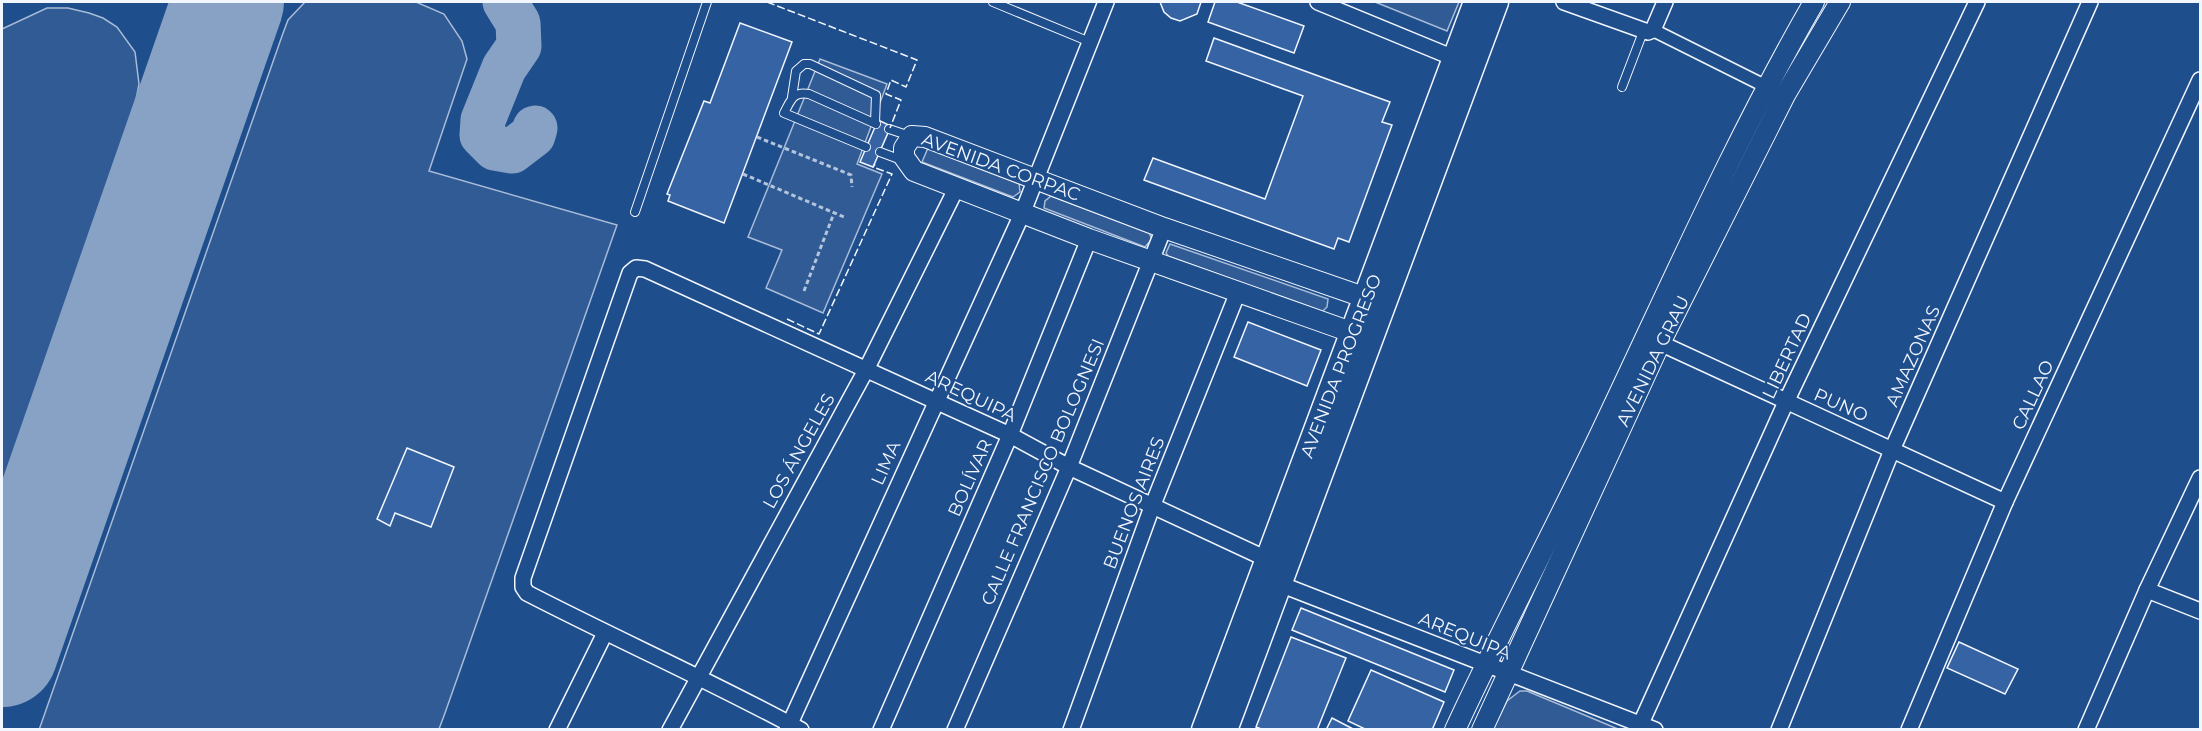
<svg xmlns="http://www.w3.org/2000/svg" width="2202" height="731" viewBox="0 0 2202 731" font-family="Montserrat,sans-serif">
<style>
.built{fill:#305b95;stroke:#a8bbd7;stroke-width:1.5}
.lines{fill:none;stroke-linecap:round;stroke-linejoin:round}
.taxiway{stroke:#88a2c6;stroke-width:45}
.runway{stroke:#88a2c6;stroke-width:112}
.building{fill:#3563a3;stroke:#f2f6ff;stroke-width:1.5}
.service-casing{stroke:#f2f6ff;stroke-width:10}
.pedestrian-casing{stroke:#f2f6ff;stroke-width:15}
.minor-casing{stroke:#f2f6ff;stroke-width:18}
.tertiary-casing{stroke:#f2f6ff;stroke-width:22}
.primary-casing{stroke:#f2f6ff;stroke-width:27}
.path{stroke:#b3c4dc;stroke-width:3;stroke-dasharray:4.5 3;stroke-linecap:butt}
.service{stroke:#1f4e8c;stroke-width:8}
.pedestrian{stroke:#1f4e8c;stroke-width:12}
.minor{stroke:#1f4e8c;stroke-width:15}
.tertiary{stroke:#1f4e8c;stroke-width:20}
.primary{stroke:#1f4e8c;stroke-width:24}
.fence{stroke:#f2f6ff;stroke-width:1.5;stroke-dasharray:8 3;stroke-linecap:butt}
.labels{text-anchor:middle;stroke-width:4.5;stroke-linejoin:round;paint-order:stroke}
.street-label{font-size:18px;fill:#f2f6ff;stroke:#1f4e8c}
</style>
<rect width="100%" height="100%" fill="#1f4e8c"/>
<g class="built">
<polygon points="305,2 416,2 444,14 462,41 467,59 429,171 617,225 445,713 439,729 39,730 282,36 288,20"/>
<polygon points="1375,2 1459,2 1447,31"/>
<polygon points="47,8 68,8 89,13 103,18 117,27 135,52 139,84 134,111 2,486 2,29"/>
<polygon points="820,59 887,84 857,164 882,174 823,313 766,288 782,250 748,237"/>
<polygon points="928,148 1019,183 1020,192 1013,197 922,162"/>
<polygon points="1051,196 1149,233 1152,239 1145,247 1044,208 1045,201"/>
<polygon points="1170,244 1328,299 1327,307 1322,312 1168,256 1166,253"/>
<polygon points="1520,691 1527,691 1618,729 1493,729 1507,701"/>
</g>
<g class="lines">
<polyline class="taxiway" points="505,2 518,23 519,46 504,68 483,120 482,135 495,148 512,151 533,135 535,128"/>
<polyline class="runway" points="2,651 228,2"/>
</g>
<g class="building">
<polygon points="1160,2 1201,2 1197,14 1180,21 1171,18 1164,12"/>
<polygon points="1215,2 1237,2 1304,26 1294,53 1208,22"/>
<polygon points="740,23 792,42 724,223 668,201 670,195 667,194 704,101 710,103"/>
<polygon points="1214,38 1390,102 1382,122 1392,125 1349,242 1338,238 1334,249 1144,180 1153,158 1265,199 1303,96 1206,61"/>
<polygon points="878,120 891,126 873,167 860,162"/>
<polygon points="1248,322 1321,350 1307,386 1234,357"/>
<polygon points="407,448 454,467 431,527 395,513 390,526 377,519"/>
<polygon points="1301,608 1454,670 1445,692 1292,630"/>
<polygon points="1291,637 1346,658 1317,730 1264,730 1256,727"/>
<polygon points="1959,642 2018,669 2005,694 1947,668"/>
<polygon points="1371,670 1444,702 1432,730 1367,730 1348,721"/>
<polygon points="1332,718 1355,730 1326,730"/>
</g>
<g class="lines">
<g class="service-casing">
<g id="service">
<polyline points="993,2 1090,42"/>
<polyline points="1622,87 1643,32"/>
<polyline points="792,97 796,71 804,64 810,64 876,95 875,123"/>
<polyline points="889,129 910,136"/>
<path d="M866,147L784,113C791,100 793,91 809,94L876,124"/>
<polyline points="880,152 904,161"/>
<polyline points="635,212 707,2"/>
</g>
</g>
<g class="pedestrian-casing">
<polyline id="pedestrian" points="1653,30 1765,86"/>
</g>
<g class="minor-casing">
<g id="minor">
<polyline points="1318,2 1454,58"/>
<polyline points="1564,2 1648,32 1653,30 1665,2"/>
<polyline points="1660,343 2005,502"/>
<polyline points="1272,581 1655,730"/>
<polyline points="2147,590 2200,611"/>
<polyline points="557,730 605,633"/>
<polyline points="670,730 866,370 956,189"/>
<polyline points="787,730 1022,214 1106,2"/>
<path d="M801,730C711,681 618,640 527,593L523,587V578L630,273L636,268L645,269L1010,435L1069,467L1273,562"/>
<polyline points="881,730 1010,435 1089,239"/>
<polyline points="955,730 1069,467 1164,228"/>
<polyline points="1071,730 1152,507 1238,292"/>
<polyline points="1638,730 1786,402 1977,2"/>
<polyline points="1779,730 1892,450 2090,2"/>
<polyline points="1909,730 2005,502 2200,80"/>
<polyline points="2086,730 2147,590 2200,478"/>
</g>
</g>
<g class="tertiary-casing">
<g id="tertiary">
<polyline points="1365,337 1089,239 914,171 904,157 904,148 912,136 925,137 1164,228 1378,302"/>
<path d="M1455,730C1502,628 1555,529 1603,428C1671,285 1735,139 1814,2"/>
<polyline points="1482,730 1660,343 1785,95 1840,2"/>
</g>
</g>
<g class="primary-casing">
<g id="primary">
<polyline points="1204,730 1476,2"/>
<polyline points="1225,730 1496,2"/>
</g>
</g>
<g class="path">
<polyline points="757,137 851,175 852,187"/>
<polyline points="743,174 844,217"/>
<polyline points="804,291 834,213"/>
</g>
<use href="#service" class="service"/>
<use href="#pedestrian" class="pedestrian"/>
<use href="#minor" class="minor"/>
<use href="#tertiary" class="tertiary"/>
<use href="#primary" class="primary"/>
<g class="fence">
<polyline points="767,2 917,60 906,87 891,80 886,94 901,100 890,128"/>
<polyline points="787,319 819,334 892,174 873,167 875,164"/>
</g>
</g>
<g class="labels">
<g class="street-label">
<text transform="translate(1001 167) rotate(20)" y="6">AVENIDA CORPAC</text>
<text transform="translate(1787 356) rotate(-65)" y="6">LIBERTAD</text>
<text transform="translate(1913 356) rotate(-66)" y="6">AMAZONAS</text>
<text transform="translate(1653 361) rotate(-64)" y="6">AVENIDA GRAU</text>
<text transform="translate(1341 366) rotate(-69)" y="6">AVENIDA PROGRESO</text>
<text transform="translate(2033 395) rotate(-65)" y="6">CALLAO</text>
<text transform="translate(971 396) rotate(25)" y="6">AREQUIPA</text>
<text transform="translate(1841 405) rotate(24)" y="6">PUNO</text>
<text transform="translate(799 451) rotate(-61)" y="6">LOS ÁNGELES</text>
<text transform="translate(886 463) rotate(-66)" y="6">LIMA</text>
<text transform="translate(1043 472) rotate(-67)" y="6">CALLE FRANCISCO BOLOGNESI</text>
<text transform="translate(970 478) rotate(-66)" y="6">BOLÍVAR</text>
<text transform="translate(1134 503) rotate(-69)" y="6">BUENOS AIRES</text>
<text transform="translate(1465 636) rotate(22)" y="6">AREQUIPA</text>
</g>
</g>
<rect width="2202" height="731" fill="none" stroke="#f2f6ff" stroke-width="6"/>
</svg>
